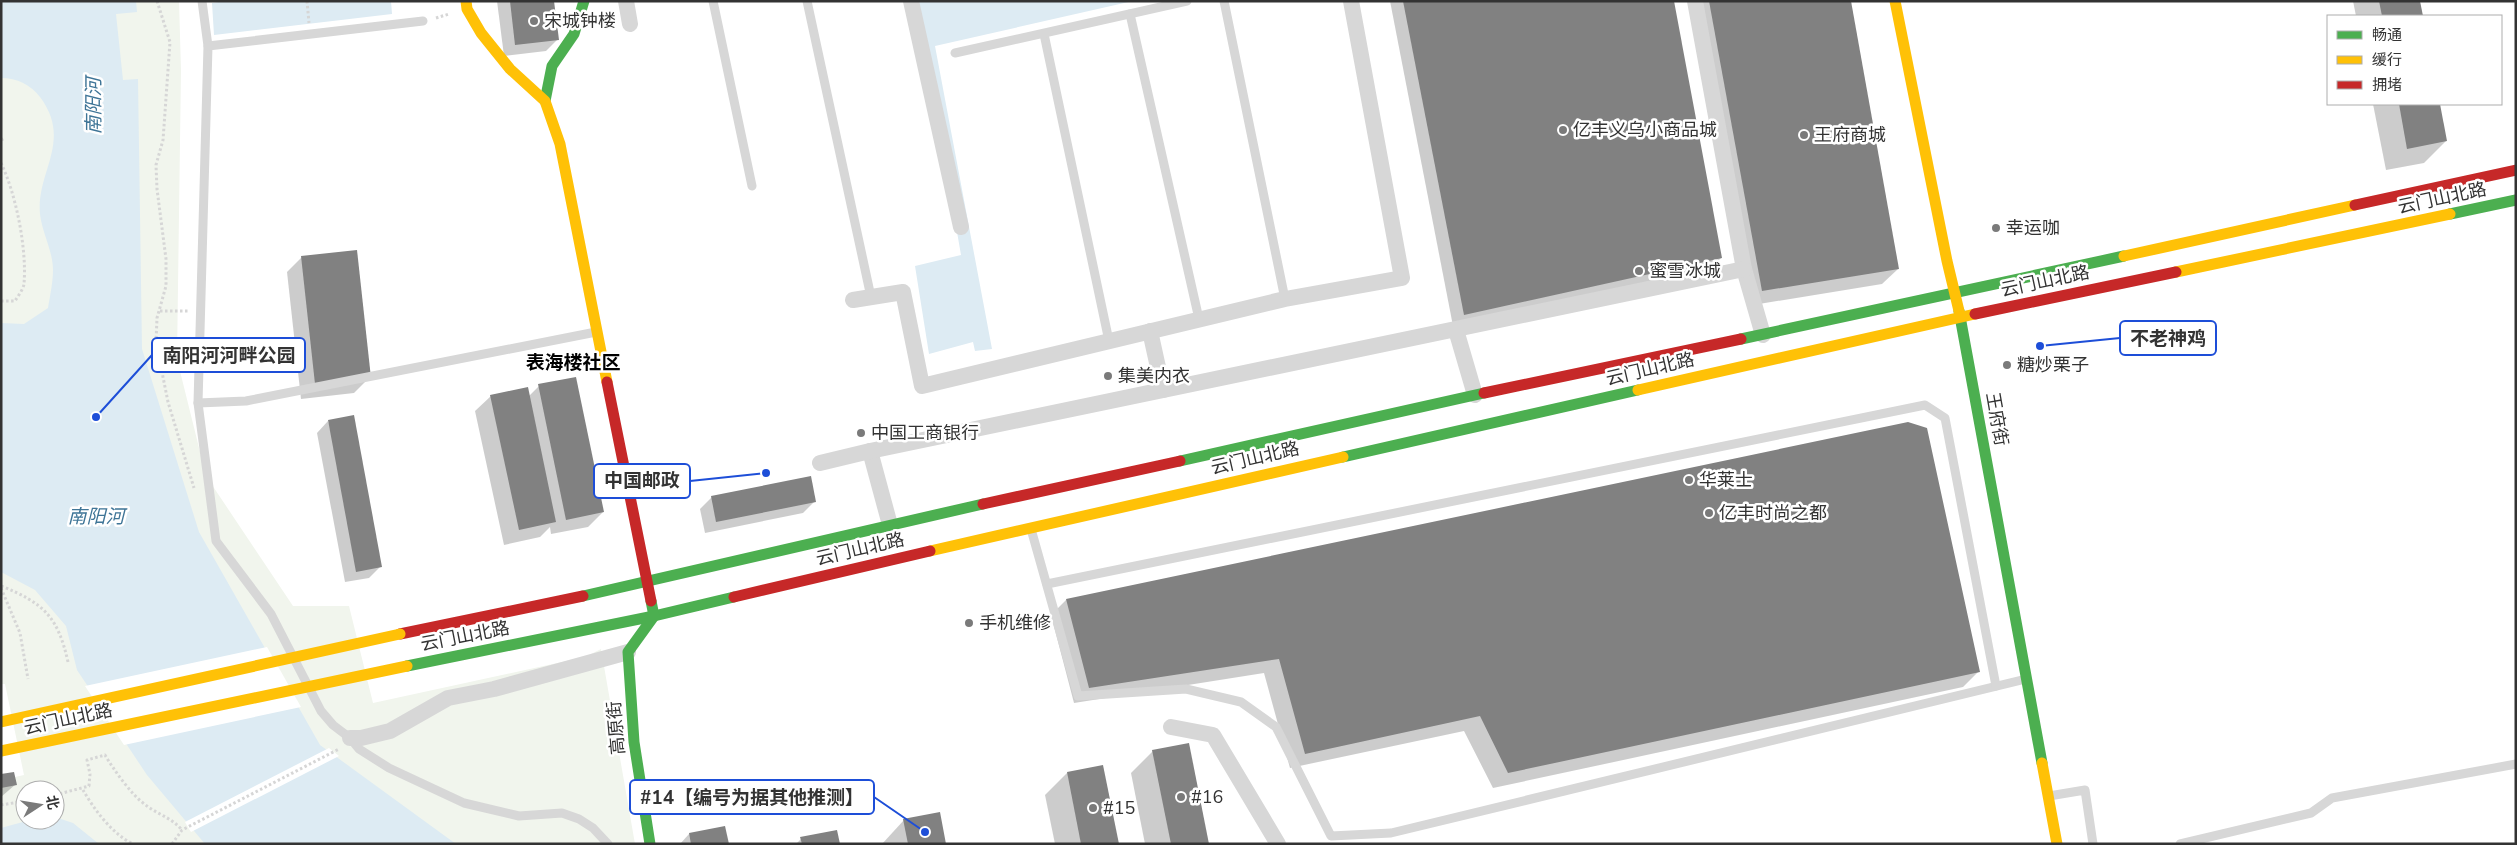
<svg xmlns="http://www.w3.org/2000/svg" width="2517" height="845" viewBox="0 0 2517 845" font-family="'Nunito Sans','Noto Sans SC',sans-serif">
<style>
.green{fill:#f1f5ed;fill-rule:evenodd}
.water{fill:#ddebf3}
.pier{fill:#fff}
.shadow{fill:#0003}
.building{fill:#818181}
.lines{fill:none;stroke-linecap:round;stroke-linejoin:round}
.path{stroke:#d6d6d6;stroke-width:3;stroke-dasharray:2.5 2.5;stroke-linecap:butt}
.lane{stroke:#d7d7d7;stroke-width:9}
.street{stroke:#d7d7d7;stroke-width:16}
.fast{stroke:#4caf50;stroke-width:11}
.slow{stroke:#ffc107;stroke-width:11}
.jam{stroke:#c62828;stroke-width:11}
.slow-bridge{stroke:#ffc107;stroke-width:11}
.poi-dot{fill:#7a7a7a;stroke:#fff;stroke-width:2}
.labels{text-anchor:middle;stroke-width:5;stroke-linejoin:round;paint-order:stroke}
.poi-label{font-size:18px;fill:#333;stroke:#fff;text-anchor:start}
.street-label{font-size:18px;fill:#333;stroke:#fff}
.water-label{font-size:19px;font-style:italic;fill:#3f7597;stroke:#fff}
.neighbourhood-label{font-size:19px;font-weight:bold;fill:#000;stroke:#fff}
.leader{fill:none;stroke:#1d4ed8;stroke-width:2}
.callout-dot{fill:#1d4ed8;stroke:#fff;stroke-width:2}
.callout{fill:#fff;stroke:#1d4ed8;stroke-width:2}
.callout-label{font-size:19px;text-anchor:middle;font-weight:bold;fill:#333}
</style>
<rect width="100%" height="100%" fill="#fff"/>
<path class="green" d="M1,1H179L181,70L177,359L206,476L293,606H349L373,703L585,657L601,649L635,844H1V780L24,775L5,684H1ZM25,790H55V820H25Z"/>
<g class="water">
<path d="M1,1H136L137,12L116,14L123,80L138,79L142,349L199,532L320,745L456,844H205L147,775L77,670L66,626L35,590L1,572V323L24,324L48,308C50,296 53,282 53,270C53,251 42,233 40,214C36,172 73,141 40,97C31,85 17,78 1,78Z"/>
<polygon points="225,1 391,1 392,14 214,35 212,3"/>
<polygon points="917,1 1133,1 935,46 992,349 975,351 973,342 929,354 915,266 961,255"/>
<polygon points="55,817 73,823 99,844 1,844 1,828 30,820 55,820"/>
</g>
<g class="pier">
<polygon points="267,647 301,707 124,745 85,686"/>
<polygon points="329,748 339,756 191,832 189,829 185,822"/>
</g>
<g class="shadow">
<polygon points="497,1 553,1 558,39 546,51 504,56"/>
<polygon points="1390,1 1672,1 1721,258 1709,269 1453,326"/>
<polygon points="1691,1 1850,1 1898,269 1882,284 1747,306"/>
<polygon points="2353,1 2419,1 2421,16 2356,16"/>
<polygon points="2373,104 2438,104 2446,141 2424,163 2386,170"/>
<polygon points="302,257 369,378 354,393 301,399 287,272"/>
<polygon points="539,386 603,512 588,527 551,534 550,527 540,537 504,545 475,411 491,396 529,396"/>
<polygon points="328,421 380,567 369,578 345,582 317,433"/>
<polygon points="712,497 814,502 803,513 705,533 700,509"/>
<polygon points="1066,600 1978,672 1963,687 1493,788 1464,731 1290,768 1264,673 1074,703 1051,615"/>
<polygon points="1153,751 1208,844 1145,844 1131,773"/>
<polygon points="1102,766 1118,844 1055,844 1045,795 1067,773"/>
<polygon points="1,776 16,784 1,797"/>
<polygon points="904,820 945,844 882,844"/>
<polygon points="689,834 728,844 680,844"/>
<polygon points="801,839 838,844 796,844"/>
</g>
<g class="building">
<polygon points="510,1 554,1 559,40 515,45"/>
<polygon points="1403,1 1674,1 1722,258 1464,315"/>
<polygon points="1709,1 1851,1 1899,269 1762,291"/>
<polygon points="2379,1 2420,1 2423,16 2382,16"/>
<polygon points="2399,104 2440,104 2447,141 2407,149"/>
<polygon points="357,250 371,378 315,384 301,256"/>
<polygon points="576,377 604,512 566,520 538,384"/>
<polygon points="528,387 556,522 519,530 490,395"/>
<polygon points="354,415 382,567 356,572 328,420"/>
<polygon points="1908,422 1927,428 1980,672 1508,773 1480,716 1305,754 1279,659 1089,688 1066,599"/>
<polygon points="811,476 816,502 716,522 711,496"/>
<polygon points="1189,743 1209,844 1171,844 1152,750"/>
<polygon points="1103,765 1119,844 1081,844 1067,772"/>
<polygon points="14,772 17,785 1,788 1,774"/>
<polygon points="940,812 946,844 908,844 903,819"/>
<polygon points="725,826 729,844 691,844 689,833"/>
<polygon points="837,830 840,844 802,844 800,837"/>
</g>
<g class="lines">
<g class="path">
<polyline points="157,1 170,42 163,140 156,165 157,189 166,259 166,286 157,318 156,342 168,402 194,488"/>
<polyline points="307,1 309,23"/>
<polyline points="436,18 449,14"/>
<polyline points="1,140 5,138"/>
<path d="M1,163C16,194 27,249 24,284C23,290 18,296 15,301H1"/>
<polyline points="160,311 189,311"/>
<path d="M1,586C44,603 58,617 68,662"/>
<polyline points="1,588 20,633 28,679"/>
<path d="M83,790C94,809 112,834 133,844"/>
<path d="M55,795L89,786L90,774L87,760L105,755C114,770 132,796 147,806C159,815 172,818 182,830"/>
<polyline points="1,805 25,801"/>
<polyline points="172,844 182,830 339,749"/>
</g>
<g class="lane">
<polyline points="202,1 208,46 198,403 216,541 271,614 321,711 333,725 350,738 359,749 389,768 464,803 519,816 562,813 579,819 593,828 608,844"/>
<polyline points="713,1 752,186"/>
<polyline points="807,1 871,297"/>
<polyline points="1224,1 1285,299"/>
<polyline points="1130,14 1199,319"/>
<polyline points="1044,34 1109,341"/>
<polyline points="208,46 423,21"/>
<polyline points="955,53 1187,1"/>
<polyline points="198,403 246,401 596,332"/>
<polyline points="1031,529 1078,696 1186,689 1241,702 1276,727 1331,836 1391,833 2026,679"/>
<polyline points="1047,584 1925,405 1945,418 1996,686"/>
<polyline points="2049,796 2085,790 2093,844"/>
<polyline points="2180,844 2311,813 2332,798 2516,764"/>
</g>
<g class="street">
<polyline points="626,1 630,24"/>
<polyline points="911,1 961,227"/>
<polyline points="1695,1 1744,269 1763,335"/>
<polyline points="853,300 903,292 922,386 1285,299 1402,278 1351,1"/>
<polyline points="1456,330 1475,395"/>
<polyline points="1150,331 1163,390"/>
<polyline points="870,451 890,525"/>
<polyline points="820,463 870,451 1744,269"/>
<polyline points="1171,727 1213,735 1278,844"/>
<polyline points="350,738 361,738 390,731 448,698 494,689 628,652"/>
</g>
<g class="fast">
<polyline points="545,101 552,66 574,34 584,1"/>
<polyline points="2450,214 2516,200"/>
<polyline points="1959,311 2042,763"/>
<polyline points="1741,339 2124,256"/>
<polyline points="1343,457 1638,390"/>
<polyline points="1180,461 1484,393"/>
<polyline points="583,596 983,504"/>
<polyline points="407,666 654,616 734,597"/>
<polyline points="650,844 634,742 628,652 654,616 651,601"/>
</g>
<g class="slow">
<polyline points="466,1 467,9 481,33 510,69 545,101 560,144 607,382"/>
<polyline points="1895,1 1947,261 1959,311"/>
<polyline points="2124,256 2355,205"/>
<polyline points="2176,272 2450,214"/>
<polyline points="1638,390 1975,314"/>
<polyline points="930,551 1343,457"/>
<polyline points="2042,763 2057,844"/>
</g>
<g class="jam">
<polyline points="2355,205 2516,170"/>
<polyline points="1975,314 2176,272"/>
<polyline points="607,382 651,601"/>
<polyline points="1484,393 1741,339"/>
<polyline points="983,504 1180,461"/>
<polyline points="734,597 930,551"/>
<polyline points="400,634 583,596"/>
</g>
<g class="slow-bridge">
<polyline points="1,722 400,634"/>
<polyline points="1,751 407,666"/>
</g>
</g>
<g class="poi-dot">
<circle cx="534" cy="21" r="5"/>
<circle cx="1563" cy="130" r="5"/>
<circle cx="1804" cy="135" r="5"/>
<circle cx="1996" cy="228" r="5"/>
<circle cx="1639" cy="271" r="5"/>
<circle cx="2007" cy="365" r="5"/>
<circle cx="1108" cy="376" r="5"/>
<circle cx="861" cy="433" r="5"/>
<circle cx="1689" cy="480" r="5"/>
<circle cx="1709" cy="513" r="5"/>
<circle cx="969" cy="623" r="5"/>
<circle cx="1181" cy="797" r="5"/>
<circle cx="1093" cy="808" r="5"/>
</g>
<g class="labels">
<g class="poi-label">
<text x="544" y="27">宋城钟楼</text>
<text x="1573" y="136">亿丰义乌小商品城</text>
<text x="1814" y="141">王府商城</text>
<text x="2006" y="234">幸运咖</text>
<text x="1649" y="277">蜜雪冰城</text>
<text x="2017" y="371">糖炒栗子</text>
<text x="1118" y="382">集美内衣</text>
<text x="871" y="439">中国工商银行</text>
<text x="1699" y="486">华莱士</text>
<text x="1719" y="519">亿丰时尚之都</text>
<text x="979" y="629">手机维修</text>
<text x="1191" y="803">#16</text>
<text x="1103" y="814">#15</text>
</g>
<g class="street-label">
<text transform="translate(2442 198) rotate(-12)" y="6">云门山北路</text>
<text transform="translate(2045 281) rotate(-12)" y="6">云门山北路</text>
<text transform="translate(1650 369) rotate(-13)" y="6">云门山北路</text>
<text transform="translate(1997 419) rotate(80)" y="6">王府街</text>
<text transform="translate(1255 458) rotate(-13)" y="6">云门山北路</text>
<text transform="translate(860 549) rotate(-13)" y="6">云门山北路</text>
<text transform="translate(465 636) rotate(-11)" y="6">云门山北路</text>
<text transform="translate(68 719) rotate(-12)" y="6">云门山北路</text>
<text transform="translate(616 728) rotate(-95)" y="6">高原街</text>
</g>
<g class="water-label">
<text transform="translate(93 106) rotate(-90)" y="7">南阳河</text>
<text x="96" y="523">南阳河</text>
</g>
<g class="neighbourhood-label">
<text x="573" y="369">表海楼社区</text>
</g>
</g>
<path class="leader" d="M2040 346L2120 338M96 417L152 355M766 473L690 481M925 832L874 797"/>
<g class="callout-dot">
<circle cx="2040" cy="346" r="5"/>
<circle cx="96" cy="417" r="5"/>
<circle cx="766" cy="473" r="5"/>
<circle cx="925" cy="832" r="5"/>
</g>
<g class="callout">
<rect x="2120" y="321" width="96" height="34" rx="5"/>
<rect x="152" y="338" width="153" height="34" rx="5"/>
<rect x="594" y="464" width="96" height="34" rx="5"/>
<rect x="630" y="780" width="244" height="34" rx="5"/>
</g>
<g class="callout-label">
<text x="2168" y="345">不老神鸡</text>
<text x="229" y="362">南阳河河畔公园</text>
<text x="642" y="487">中国邮政</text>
<text x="752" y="804">#14【编号为据其他推测】</text>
</g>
<rect width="2517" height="845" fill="none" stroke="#333333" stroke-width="5"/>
<rect x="2327" y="15" width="175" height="90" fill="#ffffff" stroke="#adadad"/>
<rect x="2337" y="31" width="25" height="8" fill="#4caf50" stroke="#adadad"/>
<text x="2372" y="40" font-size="15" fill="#333333">畅通</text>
<rect x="2337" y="56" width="25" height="8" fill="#ffc107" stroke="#adadad"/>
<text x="2372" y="65" font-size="15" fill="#333333">缓行</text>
<rect x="2337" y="81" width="25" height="8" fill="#c62828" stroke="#adadad"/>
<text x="2372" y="90" font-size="15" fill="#333333">拥堵</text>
<g transform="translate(40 805) rotate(78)"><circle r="24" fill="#ffffff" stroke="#adadad"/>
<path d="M0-4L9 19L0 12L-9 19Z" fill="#7a7a7a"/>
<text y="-8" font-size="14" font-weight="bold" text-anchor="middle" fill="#333333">北</text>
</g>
</svg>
